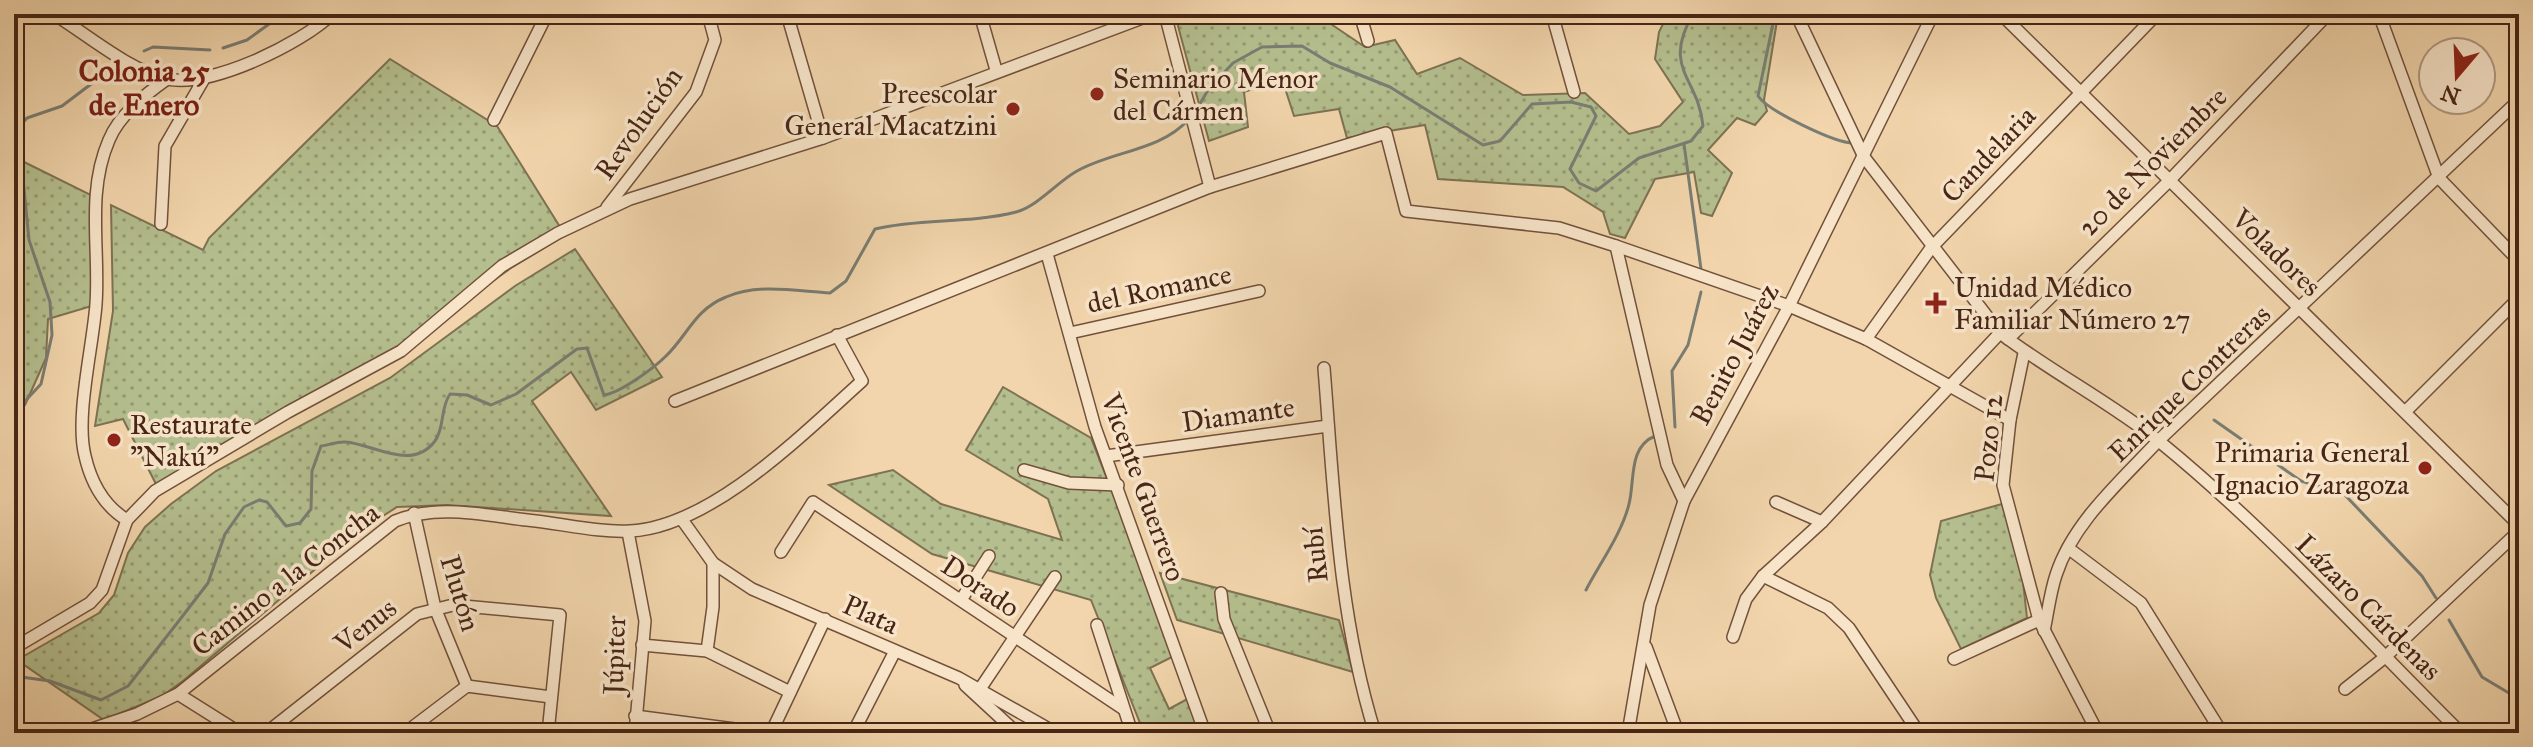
<svg xmlns="http://www.w3.org/2000/svg" width="2533" height="747" viewBox="0 0 2533 747" font-family="'IM FELL Great Primer',serif">
<style>
.grass{fill:url(#grass-dots);stroke:#7e7252;stroke-width:2}
.lines{fill:none;stroke-linecap:round;stroke-linejoin:round}
.stream{stroke:#7a7d73;stroke-width:3}
.minor-casing{stroke:#72513b;stroke-width:14}
.minor{stroke:#f7e4c9;stroke-width:11}
.poi-dot{fill:#8f2418;stroke:#f7e4c9;stroke-width:3}
.labels{text-anchor:middle;stroke-width:7;stroke-linejoin:round;paint-order:stroke}
.poi-label{font-size:28px;fill:#482515;stroke:#f7e4c9;text-anchor:start}
.street-label{font-size:28px;fill:#482515;stroke:#f7e4c9}
.neighbourhood-label{font-size:30px;font-weight:bold;fill:#7a1f14;stroke:#f7e4c9}
</style>
<defs>
<pattern id="grass-dots" width="8" height="8" patternUnits="userSpaceOnUse" patternTransform="scale(2)"><rect width="8" height="8" fill="#b4be8e"/><path d="M2 2h.1M6 6h.1" fill="none" stroke="#949a73" stroke-width="1.8" stroke-linecap="round"/></pattern>
</defs>
<rect width="100%" height="100%" fill="#f2d5ac"/>
<filter id="stains"><feTurbulence type="fractalNoise" baseFrequency=".0025" numOctaves="4"/><feColorMatrix values="0 0 0 0 .2 0 0 0 0 .09 0 0 0 0 .02 0 0 0 .5 -.17"/></filter>
<radialGradient id="worn" r=".72"><stop offset=".6" stop-color="#630" stop-opacity="0"/><stop offset="1" stop-color="#630" stop-opacity=".3"/></radialGradient>
<g class="grass">
<polygon points="1192,14 1316,14 1365,47 1395,40 1417,74 1460,58 1523,95 1585,93 1629,134 1660,126 1683,102 1655,59 1659,32 1668,14 1789,14 1777,21 1764,100 1767,111 1755,125 1737,118 1708,150 1732,173 1712,216 1701,213 1694,172 1655,179 1625,238 1610,234 1603,212 1563,187 1438,179 1425,125 1347,138 1339,109 1294,116 1282,79 1244,92 1248,127 1209,141 1178,26 1179,19"/>
<polygon points="390,59 497,126 565,235 511,268 396,350 186,464 159,490 123,419 95,426 113,311 111,205 203,250 209,238"/>
<polygon points="14,157 97,198 95,305 48,319 46,358 25,405 14,407"/>
<polygon points="575,249 662,377 596,410 571,372 532,401 611,516 447,505 397,507 364,528 183,681 162,696 104,720 17,660 99,613 114,595 128,553 145,527 171,504 216,471 390,378 515,286"/>
<polygon points="1003,387 1091,438 1176,655 1150,668 1169,709 1191,697 1203,733 1144,733 1091,600 932,554 829,485 893,470 941,504 1062,540 1048,499 966,450"/>
<polygon points="2002,504 2019,546 2027,618 1961,649 1936,598 1930,575 1941,521"/>
<polygon points="1160,573 1339,620 1353,672 1177,620"/>
</g>
<g class="lines">
<g class="stream">
<path d="M1775,14L1758,96C1768,111 1835,143 1853,143"/>
<polyline points="1843,14 1857,20 1873,14"/>
<polyline points="223,48 247,40 283,14"/>
<polyline points="144,51 153,47 210,50"/>
<path d="M1194,114L1208,90L1233,63L1262,47L1302,46L1330,63L1390,87L1483,145L1500,141L1532,104L1571,102L1591,107L1596,116L1570,169L1579,183L1596,191L1639,158L1691,141L1703,126C1699,78 1661,69 1693,14"/>
<polyline points="1684,144 1701,269"/>
<polyline points="14,413 41,384 52,335 50,302 29,240 18,128 27,118 62,106 115,66"/>
<polyline points="2214,420 2301,481 2344,494 2422,576 2436,598"/>
<polyline points="1675,427 1672,371 1688,345 1701,292"/>
<path d="M1586,590C1600,563 1622,533 1629,504C1635,481 1628,447 1655,436"/>
<polyline points="2449,620 2482,677 2519,699"/>
<path d="M14,676L50,681L101,700L128,686L178,622L208,583L225,534L244,507L259,500L267,502L286,526L300,523L311,509L312,471L321,446C329,445 338,441 346,442C373,444 412,472 435,441C445,427 440,408 450,394L467,395L491,405L516,394L577,349L587,348L604,395C620,393 654,368 666,356C688,335 694,310 726,297C758,283 796,291 830,293L846,281L875,229C921,218 969,224 1016,212C1038,206 1057,182 1077,171C1112,151 1160,151 1188,120"/>
</g>
<g class="minor-casing">
<g id="minor">
<path d="M54,14C86,34 130,71 167,79C210,88 301,44 332,14"/>
<polyline points="787,14 823,138"/>
<polyline points="980,14 996,70"/>
<polyline points="1165,14 1210,187"/>
<polyline points="1360,14 1368,41"/>
<polyline points="1552,14 1574,92"/>
<polyline points="2001,14 2519,525"/>
<polyline points="2379,14 2439,178 2519,261"/>
<path d="M1798,18L1864,157L2000,333C2051,372 2110,402 2160,442C2268,530 2362,635 2461,733"/>
<polyline points="494,120 547,14"/>
<polyline points="607,207 696,92 715,40 708,14"/>
<polyline points="161,224 165,146 205,77"/>
<polyline points="1616,246 1667,465 1684,501"/>
<polyline points="1047,254 1095,427 1205,733"/>
<polyline points="1070,333 1259,291"/>
<polyline points="1866,339 1931,248 2157,14"/>
<polyline points="2008,339 2169,181 2328,14"/>
<polyline points="2024,353 2010,420 2003,485 2039,620 2098,733"/>
<path d="M1324,368C1334,491 1338,614 1375,733"/>
<polyline points="675,401 1210,187 1386,133 1406,211 1559,228 1616,246 1789,306 1866,339 2010,420"/>
<polyline points="2406,411 2519,298"/>
<polyline points="1106,456 1328,426"/>
<polyline points="1024,470 1069,483 1118,485"/>
<polyline points="1776,502 1822,522"/>
<polyline points="414,513 435,608 467,686"/>
<path d="M127,520C104,506 91,482 85,456C75,417 93,346 96,304C100,249 86,193 109,140C119,115 146,94 167,79"/>
<polyline points="683,521 713,563 752,589 959,678 1056,733"/>
<polyline points="628,532 645,621 635,733"/>
<polyline points="2068,548 2141,603 2222,733"/>
<polyline points="781,552 813,502 1122,708"/>
<polyline points="1763,576 1828,608 1849,628 1919,733"/>
<polyline points="1221,593 1224,619 1270,733"/>
<polyline points="961,600 989,556"/>
<polyline points="1097,625 1132,733"/>
<path d="M2044,631C2048,612 2050,593 2056,575C2073,522 2121,481 2158,441L2519,100"/>
<polyline points="1733,637 1746,599 1763,576 1822,522 2000,333"/>
<polyline points="642,645 707,651 790,692"/>
<polyline points="1646,647 1678,733"/>
<polyline points="14,648 90,603 102,590 127,520 155,491 288,412 401,351 502,266 558,233 630,199 823,138 1153,14"/>
<polyline points="707,651 713,607 713,563"/>
<polyline points="1954,659 2039,620"/>
<polyline points="965,685 1017,733"/>
<polyline points="980,689 1055,577"/>
<polyline points="2345,689 2384,658 2519,531"/>
<polyline points="178,694 240,733"/>
<polyline points="635,716 765,733"/>
<path d="M80,733L137,714L178,694L395,521C437,504 483,515 527,520C559,523 600,533 630,531C711,527 803,434 862,381L837,335"/>
<polyline points="266,733 417,614 453,605 560,615 548,733"/>
<polyline points="405,733 467,686 551,697"/>
<polyline points="771,733 825,619"/>
<polyline points="853,733 895,651"/>
<polyline points="1628,733 1650,605 1684,501 1789,306 1933,14"/>
</g>
</g>
<use href="#minor" class="minor"/>
</g>
<g class="poi-dot">
<circle cx="1097" cy="94" r="8"/>
<circle cx="1013" cy="109" r="8"/>
<path d="M1932 291h8v8h8v8h-8v8h-8v-8h-8v-8h8z"/>
<circle cx="114" cy="440" r="8"/>
<circle cx="2425" cy="468" r="8"/>
</g>
<g class="labels">
<g class="poi-label">
<text x="1113" y="88">Seminario Menor<tspan x="1113" dy="32">del Cármen</tspan></text>
<text x="997" y="103" text-anchor="end">Preescolar<tspan x="997" dy="32">General Macatzini</tspan></text>
<text x="1954" y="297">Unidad Médico<tspan x="1954" dy="32">Familiar Número 27</tspan></text>
<text x="130" y="434">Restaurate<tspan x="130" dy="32">"Nakú"</tspan></text>
<text x="2409" y="462" text-anchor="end">Primaria General<tspan x="2409" dy="32">Ignacio Zaragoza</tspan></text>
</g>
<g class="street-label">
<text transform="translate(638 123) rotate(-55)" y="10">Revolución</text>
<text transform="translate(1988 154) rotate(-46)" y="10">Candelaria</text>
<text transform="translate(2152 161) rotate(-45)" y="10">20 de Noviembre</text>
<text transform="translate(2277 252) rotate(44)" y="10">Voladores</text>
<text transform="translate(1159 288) rotate(-12)" y="10">del Romance</text>
<text transform="translate(1734 354) rotate(-62)" y="10">Benito Juárez</text>
<text transform="translate(2189 383) rotate(-44)" y="10">Enrique Contreras</text>
<text transform="translate(1238 414) rotate(-8)" y="10">Diamante</text>
<text transform="translate(1988 438) rotate(-84)" y="10">Pozo 12</text>
<text transform="translate(1144 487) rotate(70)" y="10">Vicente Guerrero</text>
<text transform="translate(1315 555) rotate(-96)" y="10">Rubí</text>
<text transform="translate(285 579) rotate(-38)" y="10">Camino a la Concha</text>
<text transform="translate(981 586) rotate(34)" y="10">Dorado</text>
<text transform="translate(461 593) rotate(73)" y="10">Plutón</text>
<text transform="translate(2369 607) rotate(45)" y="10">Lázaro Cárdenas</text>
<text transform="translate(871 614) rotate(24)" y="10">Plata</text>
<text transform="translate(365 625) rotate(-38)" y="10">Venus</text>
<text transform="translate(614 655) rotate(-88)" y="10">Júpiter</text>
</g>
<g class="neighbourhood-label">
<text x="144" y="81">Colonia 25<tspan x="144" dy="34">de Enero</tspan></text>
</g>
</g>
<rect width="2533" height="747" fill="none" stroke="#f2d5ac" stroke-width="48"/>
<rect x="16" y="16" width="2501" height="715" fill="none" stroke="#482515" stroke-width="4"/>
<rect x="24" y="24" width="2485" height="699" fill="none" stroke="#482515" stroke-width="2"/>
<g transform="translate(2457 76) rotate(199)"><circle r="38" fill="#f7e4c9" stroke="#b19881" stroke-width="2"/>
<path d="M0-6L14 30L0 20L-14 30Z" fill="#8f2418"/>
<text y="-12" font-size="22" font-weight="bold" text-anchor="middle" fill="#482515">N</text>
</g>
<rect width="100%" height="100%" filter="url(#stains)"/>
<rect width="100%" height="100%" fill="url(#worn)"/>
</svg>
